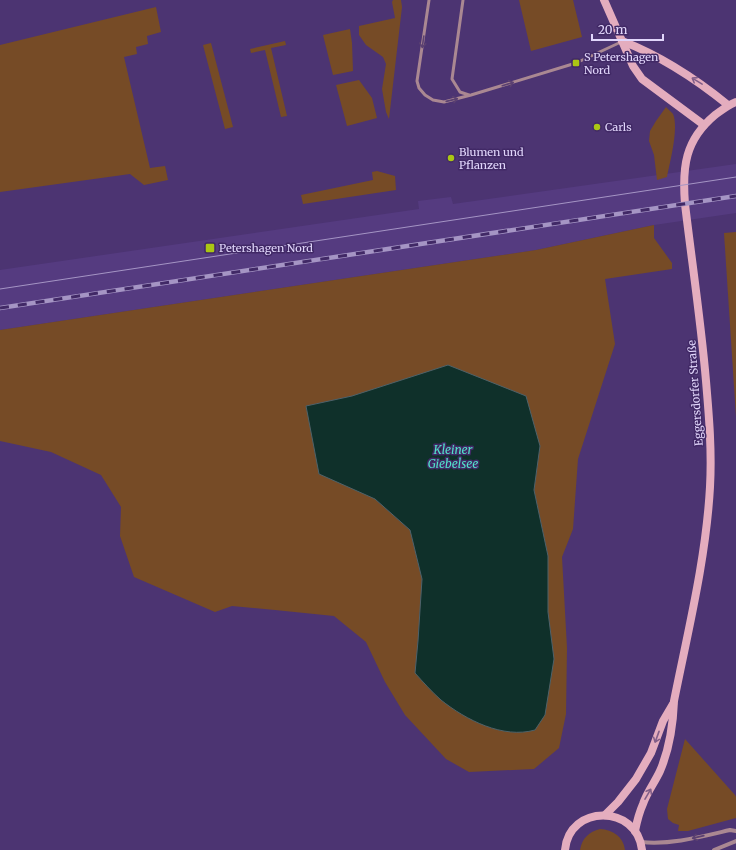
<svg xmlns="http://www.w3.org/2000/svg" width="736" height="850" viewBox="0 0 736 850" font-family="Merriweather,serif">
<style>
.built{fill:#553b80}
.green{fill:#764b26;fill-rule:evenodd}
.water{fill:#0f302a;stroke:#4e6269}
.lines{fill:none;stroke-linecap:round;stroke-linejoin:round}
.lane{stroke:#aa8892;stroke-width:3}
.street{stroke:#aa8892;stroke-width:4}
.secondary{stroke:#e4adbe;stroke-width:8}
.tram{stroke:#a595c4;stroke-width:1}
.rail-casing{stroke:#a595c4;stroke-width:4.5}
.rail{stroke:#412966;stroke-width:3;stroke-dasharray:9;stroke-linecap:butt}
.oneway{stroke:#5b4171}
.oneway2{stroke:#825e89}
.poi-dot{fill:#abc614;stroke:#412966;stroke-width:1.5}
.labels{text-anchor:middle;stroke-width:3;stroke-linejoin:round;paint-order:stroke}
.poi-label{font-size:11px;fill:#e1d6fb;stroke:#412966;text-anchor:start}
.street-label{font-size:11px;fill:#e1d6fb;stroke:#412966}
.water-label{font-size:12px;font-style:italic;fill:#51e3ca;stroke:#412966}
</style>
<rect width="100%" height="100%" fill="#4c3472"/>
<polygon class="built" points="736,164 736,213 654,225 536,250 0,330 0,270 419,209 418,201 451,197 453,204"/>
<g class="green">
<polygon points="393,0 401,0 402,7 389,119 386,112 382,89 386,64 383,57 366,45 359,35 359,26 395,18 392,2"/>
<polygon points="519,0 573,0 582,37 531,51"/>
<polygon points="156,7 161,32 147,36 148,44 136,47 137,54 124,57 150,168 165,166 168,180 144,185 130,174 0,192 0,45"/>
<polygon points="350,29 352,43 353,71 333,75 323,35"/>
<polygon points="285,41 286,45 271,48 287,116 281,117 265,50 251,53 250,49"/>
<polygon points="211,43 233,127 225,129 203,45"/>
<polygon points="359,80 372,98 377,118 347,126 336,85"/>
<path d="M666,107C668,109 671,112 673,114C679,128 670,162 667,177L657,180L654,155L649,141L650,131L656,121Z"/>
<polygon points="377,171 395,176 396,190 303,204 301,195 373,180 372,172"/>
<path d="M654,225V238L672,263V269L605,279L615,344L578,459L573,529L562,557L567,648L566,714L559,748L534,769L469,772L446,759L405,715L385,682L366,642L334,616L275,610L232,606L215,612L134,577L120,536L121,507L101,475L51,452L0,441V330L536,250ZM352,396L540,446L534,490L548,556V612L554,659L415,673L418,641L422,579L410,530L375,499L307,406Z"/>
<polygon points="736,232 736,417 724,233"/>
<polygon points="685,739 735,795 736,797 736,818 688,831 678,831 679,825 673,823 668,819 667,809"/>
<path d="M600,829C613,830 623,836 625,850H580C582,838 589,832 600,829Z"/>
</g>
<path class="water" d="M448,365L526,396L540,446L534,490L548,556V612L554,659L545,715L535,730C503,739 466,720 441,700C432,692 423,682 415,673L418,641L422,579L410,530L375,499L319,474L306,406L352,396Z"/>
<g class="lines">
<g class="lane">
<polyline points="429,0 417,81 419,88 425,95 433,100 444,102 471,95 576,63 621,42"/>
<polyline points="463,0 452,79 460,92 469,95"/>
</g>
<g class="street">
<path d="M641,842C671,845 700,837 730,830L736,831"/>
<polyline points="714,850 736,841"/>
</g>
<g class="secondary">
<polyline points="604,0 633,66 642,79 704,125"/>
<path d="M622,41C661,56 696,79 728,105"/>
<polyline points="605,815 618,802 636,779 651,753 663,721 673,704"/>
<path d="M635,831C637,821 639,813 643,804C647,792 655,782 660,771C670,748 673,726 674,701C688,631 706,559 710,487C712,451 709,416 706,381C701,322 692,263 685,204C682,167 685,140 715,115C722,110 728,105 736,102"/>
<path d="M565,850C569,804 637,804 642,850"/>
</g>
<polyline class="tram" points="0,289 736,177"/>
<g class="rail-casing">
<polyline id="rail" points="0,308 736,196"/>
</g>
<use href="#rail" class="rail"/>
</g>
<defs><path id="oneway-shaft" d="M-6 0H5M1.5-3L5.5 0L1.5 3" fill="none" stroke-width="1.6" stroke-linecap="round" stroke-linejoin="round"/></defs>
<g class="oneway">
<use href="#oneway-shaft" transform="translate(423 42) rotate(98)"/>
<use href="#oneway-shaft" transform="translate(508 84) rotate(-17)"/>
<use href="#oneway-shaft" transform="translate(452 100) rotate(-13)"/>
<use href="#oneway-shaft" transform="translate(698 837) rotate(167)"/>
</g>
<g class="oneway2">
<use href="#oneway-shaft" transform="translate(697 81) rotate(-149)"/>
<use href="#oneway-shaft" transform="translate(657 737) rotate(110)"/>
<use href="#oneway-shaft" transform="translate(648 794) rotate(-60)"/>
</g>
<g class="poi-dot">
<rect x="572" y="59" width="8" height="8" rx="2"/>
<circle cx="597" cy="127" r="4"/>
<circle cx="451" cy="158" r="4"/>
<rect x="205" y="243" width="10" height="10" rx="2"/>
</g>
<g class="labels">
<g class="poi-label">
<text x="584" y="61">S Petershagen<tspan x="584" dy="13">Nord</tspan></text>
<text x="605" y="131">Carls</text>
<text x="459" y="156">Blumen und<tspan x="459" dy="13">Pflanzen</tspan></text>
<text x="219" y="252">Petershagen Nord</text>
</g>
<g class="street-label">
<text transform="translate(695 393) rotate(-94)" y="4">Eggersdorfer Straße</text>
</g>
<g class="water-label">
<text x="453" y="454">Kleiner<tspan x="453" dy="14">Giebelsee</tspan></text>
</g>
</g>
<path d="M592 34v6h71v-6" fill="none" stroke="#e1d6fb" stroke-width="2"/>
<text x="598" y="34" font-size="12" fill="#e1d6fb" stroke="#412966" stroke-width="3" paint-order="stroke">20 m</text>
</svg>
